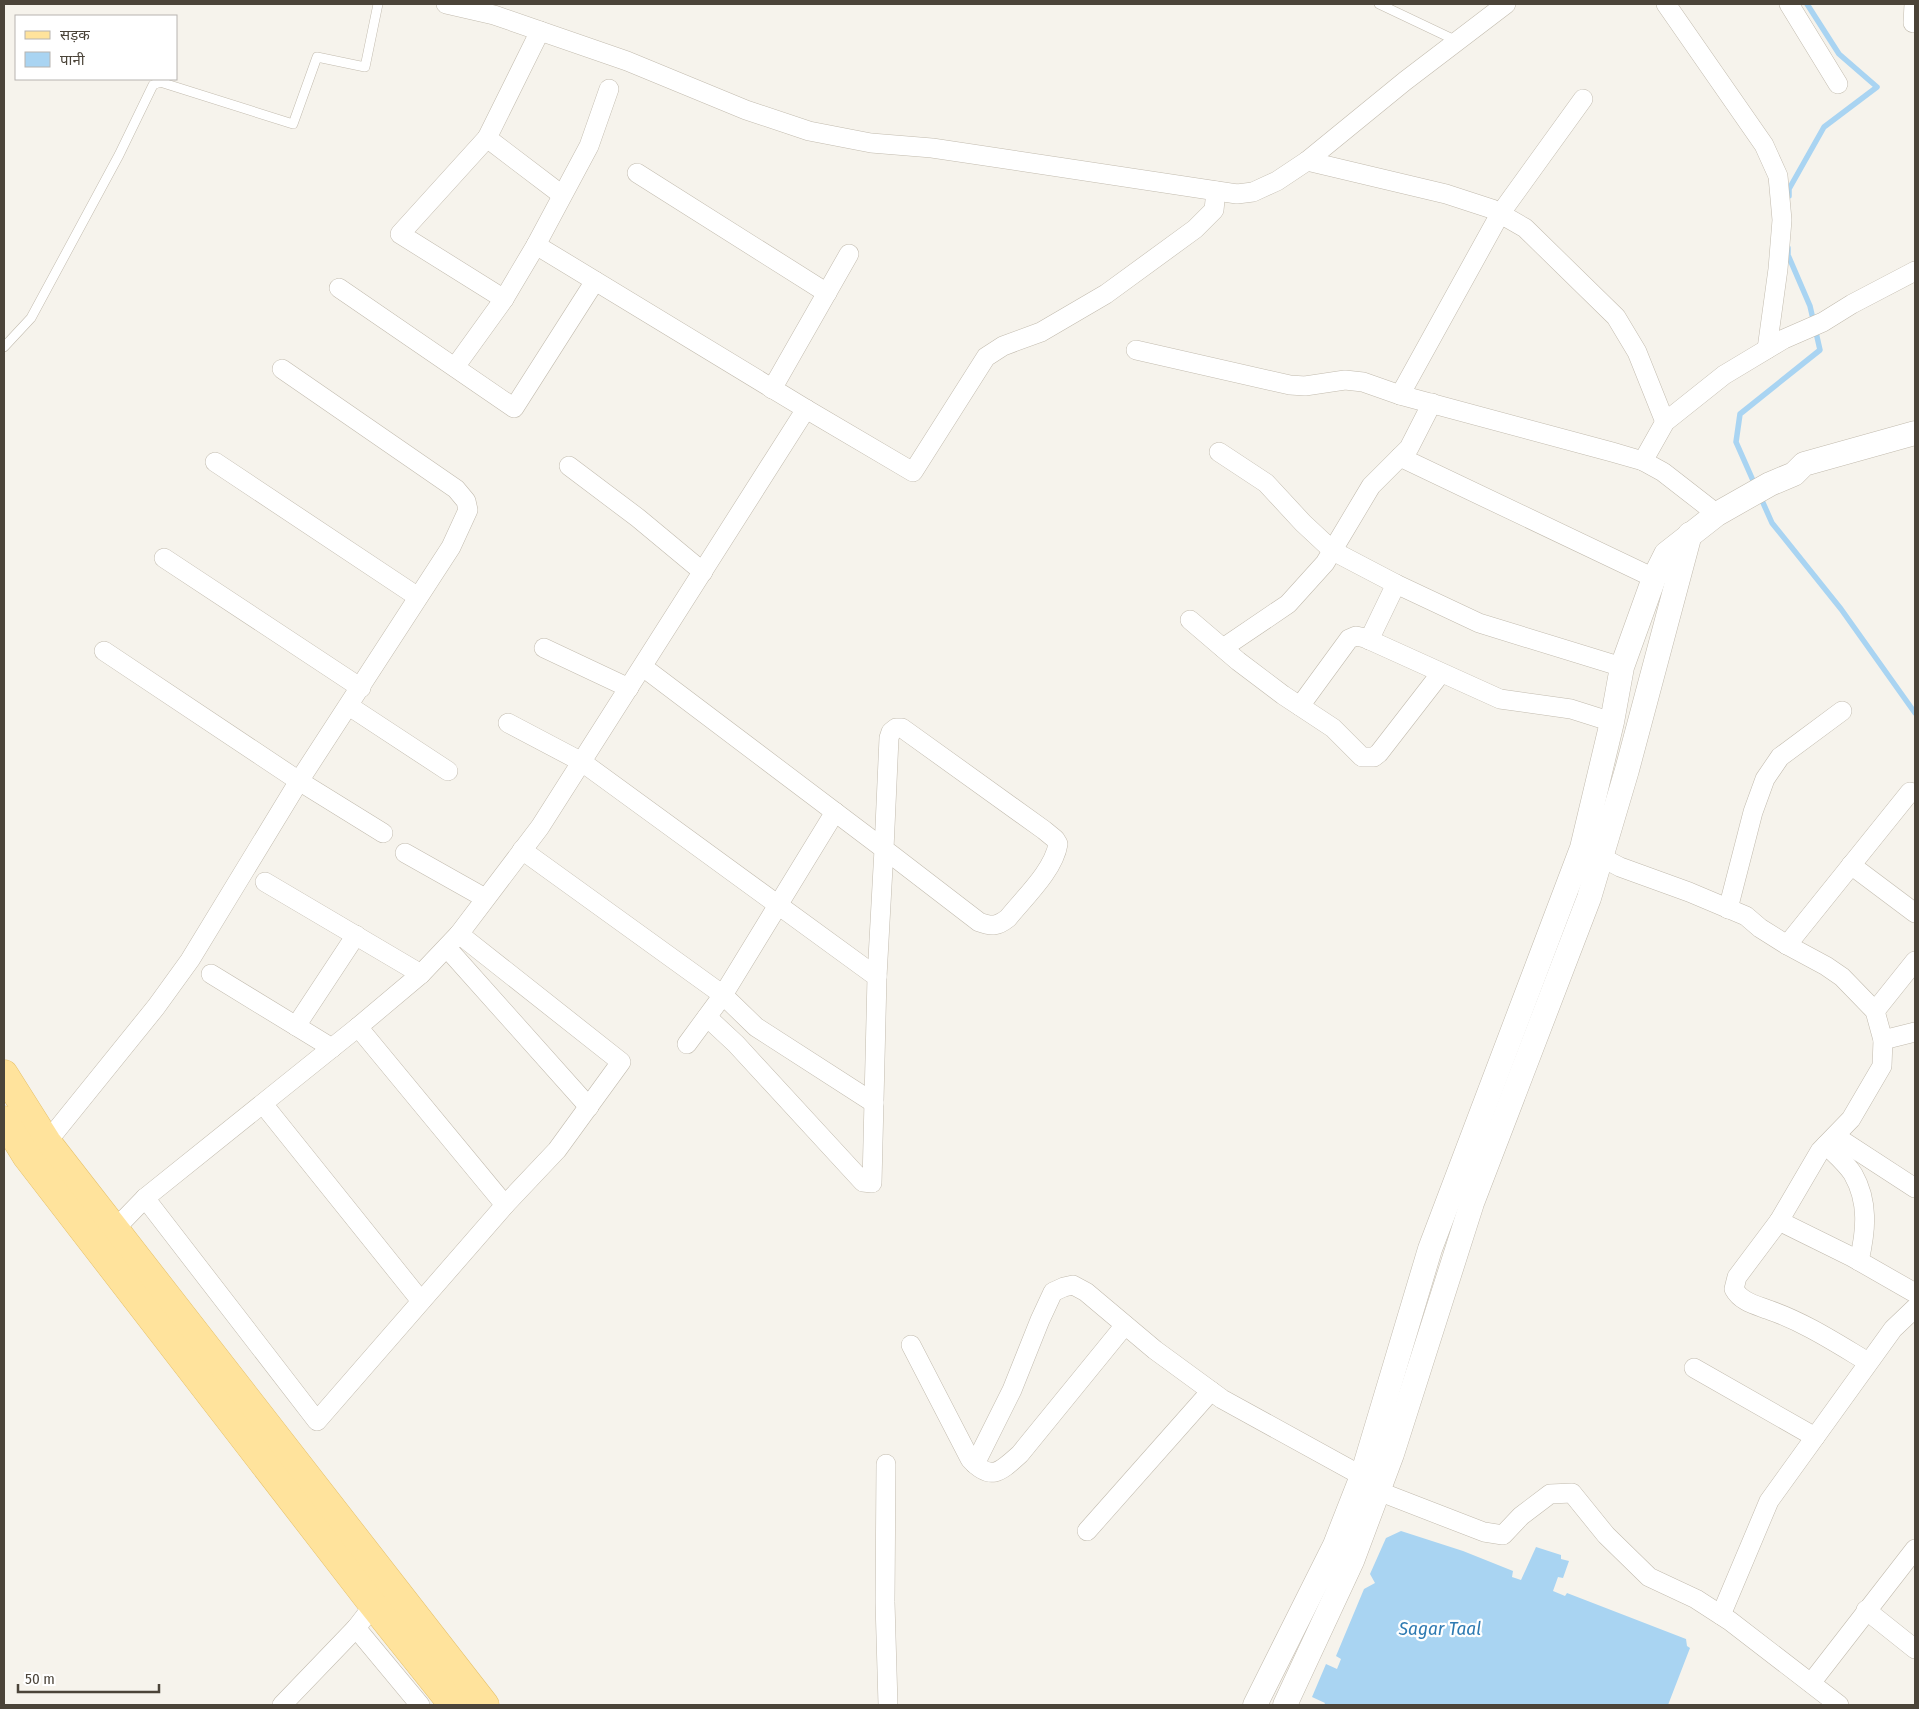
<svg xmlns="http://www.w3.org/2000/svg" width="1919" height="1709" viewBox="0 0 1919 1709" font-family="'Fira Sans Condensed','Noto Sans Devanagari',sans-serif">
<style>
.water{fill:#a9d4f2}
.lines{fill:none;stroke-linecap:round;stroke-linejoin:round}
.stream{stroke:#a9d4f2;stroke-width:5.5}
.service-casing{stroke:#c2bbae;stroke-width:10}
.minor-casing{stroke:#c2bbae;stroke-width:20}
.tertiary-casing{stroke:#c2bbae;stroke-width:25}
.primary-casing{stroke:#e6c16a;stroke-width:29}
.service{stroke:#fff;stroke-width:9}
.minor{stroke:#fff;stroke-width:19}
.tertiary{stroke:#fff;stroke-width:24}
.primary{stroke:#ffe39c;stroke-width:28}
.labels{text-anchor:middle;stroke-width:4.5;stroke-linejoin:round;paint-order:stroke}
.water-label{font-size:19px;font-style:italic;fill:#2e7ab2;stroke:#fff}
</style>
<rect width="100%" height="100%" fill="#f6f3ec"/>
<polygon class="water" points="1401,1531 1463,1551 1513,1571 1512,1577 1521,1580 1536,1547 1561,1555 1561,1559 1569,1561 1563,1578 1558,1577 1553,1591 1565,1596 1567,1593 1686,1639 1687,1646 1690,1648 1668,1705 1324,1705 1325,1703 1312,1697 1326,1664 1337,1669 1341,1659 1336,1656 1364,1589 1375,1583 1370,1574 1386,1538"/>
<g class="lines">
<g class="stream">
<polyline points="1789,196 1789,189 1824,127 1877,87 1839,54 1807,4"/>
<polyline points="1755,485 1736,442 1740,414 1820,350 1810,306 1788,255 1788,248"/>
<polyline points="1760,496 1772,523 1841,609 1915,713"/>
</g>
<g class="service-casing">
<g id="service">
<polyline points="1379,4 1457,41"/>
<polyline points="4,347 31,318 119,155 153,85 160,82 293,124 317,57 365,67 378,4"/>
</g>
</g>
<g class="minor-casing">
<g id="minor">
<polyline points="446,4 494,15 627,61 746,110 809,131 871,143 932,148 1237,194 1253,192 1277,181 1307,161 1405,81 1506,4"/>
<polyline points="1666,4 1764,145 1778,176 1782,220 1778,269 1767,349"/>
<polyline points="1789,4 1838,84"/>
<polyline points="1913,23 1914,4"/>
<polyline points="540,31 487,138 562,195"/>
<polyline points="487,138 400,234 504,299"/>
<polyline points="1307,161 1446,194 1492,209 1525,228 1616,317 1637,352 1665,422"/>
<polyline points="637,173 827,293"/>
<polyline points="536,245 806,409 913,472 986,357 1003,346 1041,332 1106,294 1195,229 1214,210 1216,191"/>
<polyline points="339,288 514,408 595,281"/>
<polyline points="1136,350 1290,385 1305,386 1345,380 1363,382 1400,395 1612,452 1643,461 1663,472 1717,514"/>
<polyline points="455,367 504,299 536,245 589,146 609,89"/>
<polyline points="772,389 849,254"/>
<polyline points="1400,395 1500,214 1583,99"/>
<polyline points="1219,452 1266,483 1303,523 1333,551 1396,584 1479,623 1622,667"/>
<polyline points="1400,457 1654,578"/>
<polyline points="1643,461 1665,422 1724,375 1784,339 1823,322 1852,304 1915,271"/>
<polyline points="215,462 418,597"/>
<polyline points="569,466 638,518 703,572"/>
<polyline points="164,558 361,688"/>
<polyline points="1190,620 1238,661 1283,695 1333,728 1362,757 1374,757 1379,753 1441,673"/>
<polyline points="1369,640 1396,584"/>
<polyline points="544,648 629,688"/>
<polyline points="1223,648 1288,604 1325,563 1371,486 1409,448 1432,403"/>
<polyline points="104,651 299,781 383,833"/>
<polyline points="349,706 448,771"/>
<polyline points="1300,706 1349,639 1356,636 1365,638 1500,699 1571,709 1612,722"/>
<polyline points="508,723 582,762 877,977 872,1183 863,1182 736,1044 707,1017"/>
<path d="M896,728H902L1044,830L1055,839L1058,844C1054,870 1024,898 1008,918C998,926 992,927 979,922L884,849L889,738L891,732Z"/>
<polyline points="835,812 884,849 877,977"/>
<polyline points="522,850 723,995 835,812 643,667"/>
<polyline points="405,853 485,898"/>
<polyline points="1601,857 1620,867 1689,892 1746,916 1760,928 1787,945 1826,966 1842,977 1875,1011 1883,1040 1882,1066 1851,1119 1820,1151 1779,1221 1852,1257 1915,1293"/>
<polyline points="1851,865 1915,913"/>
<polyline points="265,882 421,974"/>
<polyline points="1728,909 1753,812 1765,779 1780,757 1842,711"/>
<polyline points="459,934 621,1062 557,1150 505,1205"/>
<polyline points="1787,945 1910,792"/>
<polyline points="447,948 589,1107"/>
<polyline points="211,974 332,1048"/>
<polyline points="1875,1011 1915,961"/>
<polyline points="296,1026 356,935"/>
<polyline points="1883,1040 1915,1032"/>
<polyline points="687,1044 723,995 756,1027 874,1103"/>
<polyline points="263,1104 421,1301"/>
<polyline points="1835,1136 1915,1188"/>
<polyline points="47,1142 156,1007 190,960 299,781 451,547 468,510 466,501 456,489 282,369"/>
<path d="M1826,1145C1835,1154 1846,1163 1853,1174C1869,1202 1866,1231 1859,1261"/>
<polyline points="145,1198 317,1421 505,1205 358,1027"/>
<path d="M1779,1221L1737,1277L1734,1289C1741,1302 1756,1305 1769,1310C1804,1322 1836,1343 1868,1362"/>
<polyline points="114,1230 145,1198 358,1027 421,974 459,934 540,827 806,409"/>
<path d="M911,1345L970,1459C991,1482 1000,1472 1020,1454L1125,1325"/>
<polyline points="1694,1368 1815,1437"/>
<polyline points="886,1464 885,1602 888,1705"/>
<polyline points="975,1464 1012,1390 1040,1320 1053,1292 1064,1287 1073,1285 1086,1292 1155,1350 1222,1399 1362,1476"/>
<polyline points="1378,1491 1484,1532 1503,1535 1521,1516 1550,1494 1572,1493 1606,1535 1649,1577 1696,1599 1730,1621 1839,1705"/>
<polyline points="1087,1531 1211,1391"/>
<polyline points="1866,1610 1915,1649"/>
<polyline points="1721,1615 1769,1501 1893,1329 1915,1308"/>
<polyline points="356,1628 420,1705"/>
<polyline points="1811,1683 1915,1549"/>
<polyline points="282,1705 356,1628 380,1597"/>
</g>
</g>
<g class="tertiary-casing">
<g id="tertiary">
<polyline points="1255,1705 1335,1545 1362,1476 1430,1249 1582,848 1612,722 1622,667 1654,578 1666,554 1717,514 1770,484 1794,474 1804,464 1915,433"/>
<polyline points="1285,1705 1352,1561 1392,1454 1472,1203 1589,898 1627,770 1690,534"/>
</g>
</g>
<g class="primary-casing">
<g id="primary">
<polyline points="4,1074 47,1142 485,1705"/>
<polyline points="4,1120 27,1157 373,1605 453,1705"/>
</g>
</g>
<use href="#service" class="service"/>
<use href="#minor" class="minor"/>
<use href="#tertiary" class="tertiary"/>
<use href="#primary" class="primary"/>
</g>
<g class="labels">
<g class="water-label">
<text x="1440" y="1635">Sagar Taal</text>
</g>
</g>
<rect width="1919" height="1709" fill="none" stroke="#4b4439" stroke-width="10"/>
<rect x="15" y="15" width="162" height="65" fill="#ffffff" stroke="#b7b4b0"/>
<rect x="25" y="31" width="25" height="8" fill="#ffe39c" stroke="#b7b4b0"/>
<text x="60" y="40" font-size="15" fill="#4b4439">सड़क</text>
<rect x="25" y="52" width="25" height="15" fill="#a9d4f2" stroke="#b7b4b0"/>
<text x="60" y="65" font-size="15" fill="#4b4439">पानी</text>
<path d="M18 1684v8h141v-8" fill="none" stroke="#4b4439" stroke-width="2.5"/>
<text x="25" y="1684" font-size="15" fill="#4b4439" stroke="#ffffff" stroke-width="4" paint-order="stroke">50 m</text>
</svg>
